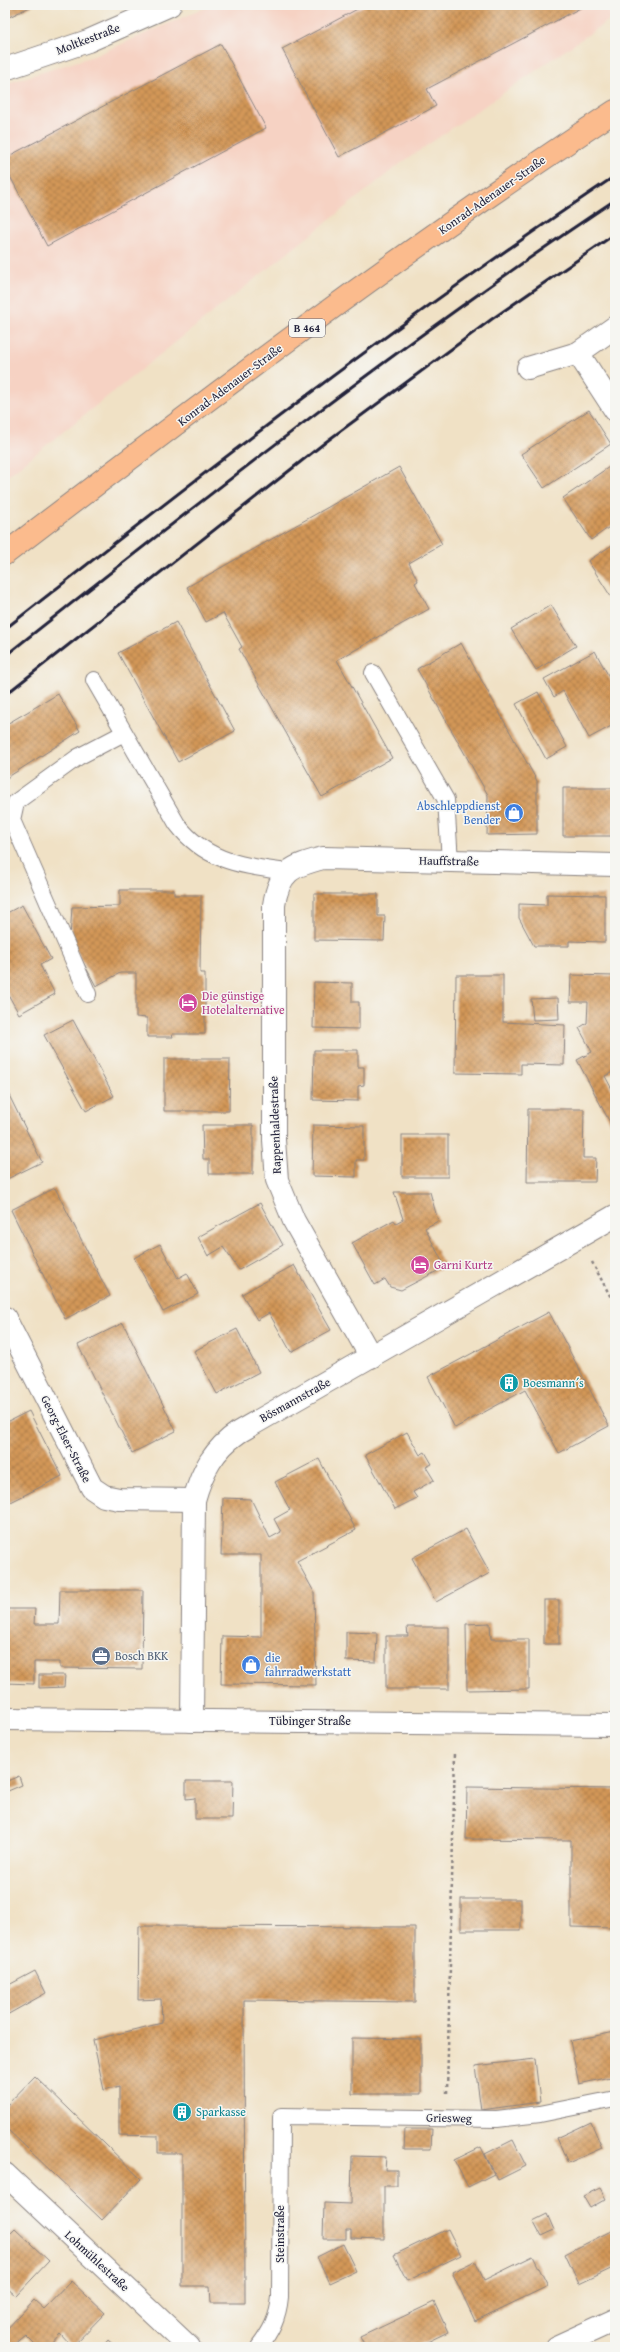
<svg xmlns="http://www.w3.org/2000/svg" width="620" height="2352" viewBox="0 0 620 2352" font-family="'Gentium Book Plus',serif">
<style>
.built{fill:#f6d2c3}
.building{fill:url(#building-cross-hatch)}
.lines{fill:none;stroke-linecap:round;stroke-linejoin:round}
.service-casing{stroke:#898280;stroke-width:18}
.minor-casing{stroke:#898280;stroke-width:24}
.tertiary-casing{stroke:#898280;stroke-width:24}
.primary-casing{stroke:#898280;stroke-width:24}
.path{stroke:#898280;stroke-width:2.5;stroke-dasharray:3 3;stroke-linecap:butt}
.service{stroke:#fff;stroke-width:16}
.minor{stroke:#fff;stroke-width:22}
.tertiary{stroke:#fff;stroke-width:22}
.primary{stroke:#fbbb8d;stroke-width:22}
.rail{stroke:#22223b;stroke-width:3}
.labels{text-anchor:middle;stroke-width:3;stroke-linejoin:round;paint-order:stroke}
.shield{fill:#f6f6f2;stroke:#626272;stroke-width:1}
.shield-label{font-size:11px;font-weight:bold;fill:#22223b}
.street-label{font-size:12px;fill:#22223b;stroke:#f6f6f2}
.shop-label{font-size:12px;fill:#366cbe;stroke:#f6f6f2;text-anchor:end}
.hotel-label{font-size:12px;fill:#b23c85;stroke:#f6f6f2;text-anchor:start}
.culture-label{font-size:12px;fill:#0d838f;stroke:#f6f6f2;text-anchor:start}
.service-label{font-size:12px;fill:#4e5e75;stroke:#f6f6f2;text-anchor:start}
</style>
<defs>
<pattern id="building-cross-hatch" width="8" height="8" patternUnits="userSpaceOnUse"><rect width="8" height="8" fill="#d39758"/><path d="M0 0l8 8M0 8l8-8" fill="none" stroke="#ab7b4a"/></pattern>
</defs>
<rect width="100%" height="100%" fill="#f6f6f2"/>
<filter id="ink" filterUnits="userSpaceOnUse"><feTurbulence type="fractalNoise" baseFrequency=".025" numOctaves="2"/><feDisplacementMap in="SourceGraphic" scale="8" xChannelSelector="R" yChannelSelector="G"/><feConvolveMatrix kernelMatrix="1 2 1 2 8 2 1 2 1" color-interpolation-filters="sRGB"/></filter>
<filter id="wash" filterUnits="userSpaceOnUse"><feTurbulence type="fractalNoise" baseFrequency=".012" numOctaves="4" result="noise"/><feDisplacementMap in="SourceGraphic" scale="16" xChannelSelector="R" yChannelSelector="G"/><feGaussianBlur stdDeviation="0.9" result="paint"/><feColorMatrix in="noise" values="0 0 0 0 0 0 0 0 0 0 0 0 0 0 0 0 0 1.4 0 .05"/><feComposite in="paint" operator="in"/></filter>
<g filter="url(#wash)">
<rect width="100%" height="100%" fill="#f0e1c5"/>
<polygon class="built" points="212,5 615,5 615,16 397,166 5,478 5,84 94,56"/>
<g id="blocks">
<g class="building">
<polygon points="5,5 34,5 5,19"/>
<polygon points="365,5 586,5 427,89 436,106 339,157 282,49"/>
<polygon points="221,44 266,128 47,246 5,167 5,158"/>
<polygon points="589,410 611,444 544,488 521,454"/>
<polygon points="615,463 615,523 591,540 563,498"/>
<polygon points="399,467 442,544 409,563 418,581 415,583 429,609 337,660 392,758 322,797 239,649 242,647 223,613 206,622 187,587"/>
<polygon points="615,543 615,603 588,561"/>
<polygon points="551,605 576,646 536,670 511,629"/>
<polygon points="176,622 235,731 178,762 118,653"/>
<polygon points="461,643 537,781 537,834 487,835 488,795 417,669"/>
<polygon points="595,651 615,688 615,724 589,738 563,691 554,697 544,679"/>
<polygon points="538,692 567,747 546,759 516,704"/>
<polygon points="58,694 80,731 5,779 5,725"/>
<polygon points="563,788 615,788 614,836 563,836"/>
<polygon points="120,890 174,890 174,895 201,895 200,973 205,973 205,1034 172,1034 173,1037 147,1037 147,1018 136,1017 136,973 120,973 96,986 70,938 72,907 120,906"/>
<polygon points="314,894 378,894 378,916 385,916 384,941 314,940"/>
<polygon points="547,894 605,895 605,942 569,941 569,946 534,946 519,918 519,904 547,905"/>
<polygon points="22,905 51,959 40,965 55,994 19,1014 5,989 5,914"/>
<polygon points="456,975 503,975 503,1022 565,1025 564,1065 521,1064 521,1074 455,1073"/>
<polygon points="571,975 615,976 615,1071 605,1076 615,1095 615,1132 577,1060 592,1052 579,1028 587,1023 588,1002 570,1002"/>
<polygon points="314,982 352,983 352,1002 359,1002 359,1029 313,1028"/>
<polygon points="558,998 559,1019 533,1020 531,999"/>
<polygon points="73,1020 114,1096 86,1111 44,1035"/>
<polygon points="314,1050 358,1050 358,1067 364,1067 364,1085 358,1086 358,1101 313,1100"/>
<polygon points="164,1059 230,1059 229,1111 164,1111"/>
<polygon points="5,1087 42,1162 5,1180"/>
<polygon points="528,1109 584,1109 583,1158 596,1158 595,1182 527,1182"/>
<polygon points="202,1125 253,1125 253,1174 209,1174 209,1159 203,1159"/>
<polygon points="313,1125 364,1126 364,1160 356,1160 356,1177 312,1176"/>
<rect x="402" y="1135" width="46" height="42"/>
<polygon points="55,1188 110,1296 65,1319 11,1210"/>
<polygon points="394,1192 430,1192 438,1221 425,1228 445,1267 401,1290 390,1287 385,1279 375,1285 352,1243 394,1220 396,1223 403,1219"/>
<polygon points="260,1203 283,1245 239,1270 223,1247 208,1256 198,1237"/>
<polygon points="160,1244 178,1278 187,1273 198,1294 163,1312 134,1258"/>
<polygon points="294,1265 331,1330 291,1352 269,1313 257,1320 242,1294"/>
<polygon points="549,1312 609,1426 559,1453 525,1390 455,1428 428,1377"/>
<polygon points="123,1323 176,1431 132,1453 78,1345"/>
<polygon points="237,1329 259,1372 217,1394 194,1351"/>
<polygon points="29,1411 62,1476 5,1505 5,1423"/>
<polygon points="407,1432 420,1455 425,1452 432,1464 426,1467 434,1480 413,1492 417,1498 395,1509 365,1455"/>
<polygon points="319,1459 356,1530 297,1561 314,1592 316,1685 221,1684 222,1636 261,1637 261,1555 221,1555 223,1498 251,1499 270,1538 281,1532 274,1519 290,1510 275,1482"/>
<polygon points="466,1529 490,1573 436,1602 412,1558"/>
<polygon points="60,1590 143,1590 142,1669 60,1668 60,1662 34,1662 34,1684 5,1683 5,1609 35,1609 34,1624 59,1624"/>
<rect x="544" y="1600" width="15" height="44"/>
<polygon points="490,1623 491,1639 529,1639 529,1689 467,1690 466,1624"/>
<polygon points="407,1627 449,1627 449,1689 386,1689 386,1636 408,1636"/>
<polygon points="346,1632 377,1633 376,1662 346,1661"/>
<polygon points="39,1675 65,1675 64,1687 39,1688"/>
<polygon points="19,1776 22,1785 8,1791 5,1782"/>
<polygon points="186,1781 233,1781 232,1819 195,1819 195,1798 186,1799"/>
<polygon points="467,1787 615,1789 615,1928 571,1927 571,1840 466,1839"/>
<rect x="461" y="1899" width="60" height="31"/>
<polygon points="139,1926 415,1927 415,2002 244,2000 245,2303 211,2303 210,2286 182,2286 182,2153 158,2153 158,2136 119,2135 119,2086 104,2090 93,2040 162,2023 161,1999 138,2000"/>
<polygon points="35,1971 46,1993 5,2016 5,1987"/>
<polygon points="615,2032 615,2076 579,2084 570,2041"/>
<polygon points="352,2038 421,2039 421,2094 352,2094"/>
<polygon points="535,2059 540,2102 481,2110 475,2066"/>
<polygon points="35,2076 141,2179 102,2220 5,2127 5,2107"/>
<polygon points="591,2122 602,2148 568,2163 557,2138"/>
<polygon points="405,2129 432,2129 431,2149 404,2149"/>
<polygon points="513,2140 526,2166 498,2180 485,2154"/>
<polygon points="481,2147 494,2174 468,2187 454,2160"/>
<polygon points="352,2156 386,2157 385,2170 397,2170 397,2186 384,2186 384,2239 351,2238 351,2230 346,2230 346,2239 323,2239 324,2203 351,2204"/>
<polygon points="600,2188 606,2199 590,2208 583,2196"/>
<polygon points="547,2214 554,2230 541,2236 533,2221"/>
<polygon points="15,2229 49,2261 16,2296 5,2286 5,2239"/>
<polygon points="448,2229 461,2255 407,2281 394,2255"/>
<polygon points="615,2229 615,2267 579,2284 565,2254"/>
<polygon points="343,2244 356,2271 330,2283 317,2257"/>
<polygon points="533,2256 548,2286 475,2321 452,2272 475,2261 484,2280"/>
<polygon points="71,2281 105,2313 72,2347 60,2334 48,2347 37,2347 26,2336 13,2347 5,2347 5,2331 34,2300 44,2309"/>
<polygon points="434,2302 448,2332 417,2347 365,2347 360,2337"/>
<polygon points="108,2340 116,2347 102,2347"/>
</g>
</g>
</g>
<g filter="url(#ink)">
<use href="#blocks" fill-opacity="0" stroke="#898280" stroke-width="1"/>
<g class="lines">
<g class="service-casing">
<g id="service">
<polyline points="373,673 446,800 450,861"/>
<path d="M94,680L177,824C206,862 241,865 286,872"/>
<polyline points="88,994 12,820 16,802 78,757 124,733"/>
<path d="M259,2347C271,2331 278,2318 280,2297L281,2116L497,2119L540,2114L615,2099"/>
</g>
</g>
<g class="minor-casing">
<g id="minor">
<polyline points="5,69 88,41 170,5"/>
<polyline points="578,353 615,410"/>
<polyline points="528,368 578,353 615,327"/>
<polyline points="5,1318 92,1488 104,1496 119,1499 194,1500"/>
<path d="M371,1357L294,1221L277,1180L274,1140V905C279,871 292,866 323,858L615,865"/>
<path d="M192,1721L194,1500C202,1471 214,1449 239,1432L615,1216"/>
<polyline points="5,2174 189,2347"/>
<polyline points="556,2347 615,2320"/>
</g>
</g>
<g class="tertiary-casing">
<polyline id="tertiary" points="5,1719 615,1725"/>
</g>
<g class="primary-casing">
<path id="primary" d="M5,554C205,401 405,249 615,111"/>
</g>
<g class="path">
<polyline points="592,1262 615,1305"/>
<polyline points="447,2093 455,1752"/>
</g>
<use href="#service" class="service"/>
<use href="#minor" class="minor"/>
<use href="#tertiary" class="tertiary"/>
<use href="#primary" class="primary"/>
<g class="rail">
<path d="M5,629C204,472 404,317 615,176"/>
<path d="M5,656C204,498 403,341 615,200"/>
<polyline points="5,695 327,441 492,319 615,234"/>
</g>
</g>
</g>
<defs>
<g id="shop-disc" transform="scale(1)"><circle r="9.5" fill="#3f7fe0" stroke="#f6f6f2"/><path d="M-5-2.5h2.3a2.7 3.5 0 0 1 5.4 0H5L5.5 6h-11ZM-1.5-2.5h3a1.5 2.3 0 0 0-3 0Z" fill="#fff"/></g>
<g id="hotel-disc" transform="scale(1)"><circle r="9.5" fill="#d1479c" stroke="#f6f6f2"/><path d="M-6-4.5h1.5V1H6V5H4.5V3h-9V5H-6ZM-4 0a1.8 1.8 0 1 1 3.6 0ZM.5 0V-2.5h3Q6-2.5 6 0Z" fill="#fff"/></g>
<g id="building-disc" transform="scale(1)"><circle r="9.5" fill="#0f9aa8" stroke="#f6f6f2"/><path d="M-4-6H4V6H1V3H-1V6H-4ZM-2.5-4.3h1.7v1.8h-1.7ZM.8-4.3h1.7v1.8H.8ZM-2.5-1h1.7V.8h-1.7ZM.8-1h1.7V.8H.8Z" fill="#fff"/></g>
<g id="office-disc" transform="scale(1)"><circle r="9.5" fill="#5c6f8a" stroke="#f6f6f2"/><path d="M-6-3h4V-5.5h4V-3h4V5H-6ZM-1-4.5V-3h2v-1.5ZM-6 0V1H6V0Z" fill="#fff"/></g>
</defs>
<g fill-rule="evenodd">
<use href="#shop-disc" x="514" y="813"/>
<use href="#hotel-disc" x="188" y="1003"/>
<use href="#hotel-disc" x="420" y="1265"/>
<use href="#building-disc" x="509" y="1383"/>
<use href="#office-disc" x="101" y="1656"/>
<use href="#shop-disc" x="251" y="1665"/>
<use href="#building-disc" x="182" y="2112"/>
</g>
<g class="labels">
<rect class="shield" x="289" y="319" width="36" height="18" rx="3"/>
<g class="shield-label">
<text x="307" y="332">B 464</text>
</g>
<g class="street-label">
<text transform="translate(88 39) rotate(-21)" y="4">Moltkestraße</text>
<text transform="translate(492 195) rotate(-35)" y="4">Konrad-Adenauer-Straße</text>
<text transform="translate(230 385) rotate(-37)" y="4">Konrad-Adenauer-Straße</text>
<text transform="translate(449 861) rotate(1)" y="4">Hauffstraße</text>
<text transform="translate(275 1125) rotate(-92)" y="4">Rappenhaldestraße</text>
<text transform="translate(295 1400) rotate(-29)" y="4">Bösmannstraße</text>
<text transform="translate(66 1439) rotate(63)" y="4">Georg-Elser-Straße</text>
<text x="310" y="1725">Tübinger Straße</text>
<text transform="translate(449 2118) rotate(1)" y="4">Griesweg</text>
<text transform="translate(280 2234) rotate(-90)" y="4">Steinstraße</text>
<text transform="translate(97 2261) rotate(43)" y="4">Lohmühlestraße</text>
</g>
<g class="shop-label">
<text x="500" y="810">Abschleppdienst<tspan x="500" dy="14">Bender</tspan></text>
<text x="265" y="1662" text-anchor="start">die<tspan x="265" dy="14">fahrradwerkstatt</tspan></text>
</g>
<g class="hotel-label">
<text x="202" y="1000">Die günstige<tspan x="202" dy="14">Hotelalternative</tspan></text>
<text x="434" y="1269">Garni Kurtz</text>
</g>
<g class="culture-label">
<text x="523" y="1387">Boesmann´s</text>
<text x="196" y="2116">Sparkasse</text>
</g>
<g class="service-label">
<text x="115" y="1660">Bosch BKK</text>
</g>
</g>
<rect width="620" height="2352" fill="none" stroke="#f6f6f2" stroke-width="20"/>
</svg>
